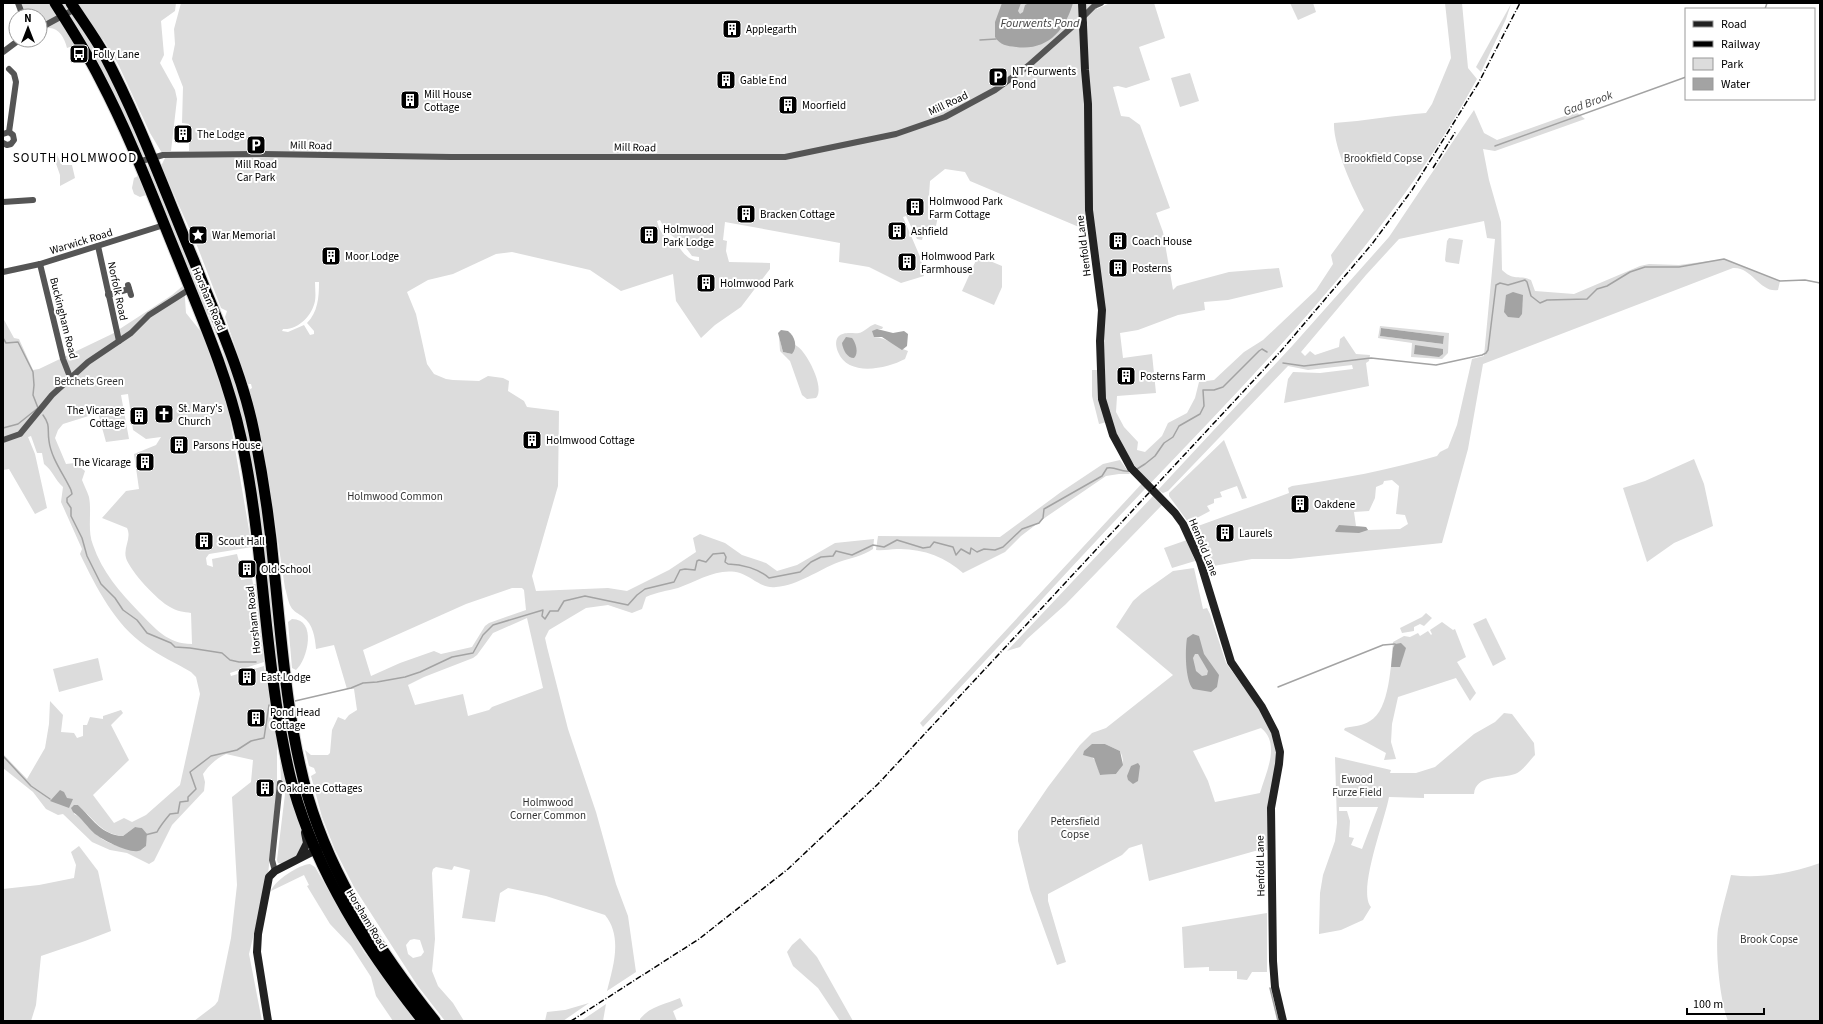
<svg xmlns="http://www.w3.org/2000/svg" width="1823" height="1024" viewBox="0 0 1823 1024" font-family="'Source Sans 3',sans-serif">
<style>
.green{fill:#dcdcdc;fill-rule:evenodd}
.water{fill:#a3a3a3;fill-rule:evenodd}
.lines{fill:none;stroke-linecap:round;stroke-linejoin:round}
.stream{stroke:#a3a3a3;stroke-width:1.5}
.highway-casing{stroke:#dbdbdb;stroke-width:13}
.street{stroke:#555;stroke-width:6}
.secondary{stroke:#222;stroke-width:8}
.highway{stroke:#000;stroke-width:11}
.rail{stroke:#000;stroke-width:1.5;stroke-dasharray:6 2 1 2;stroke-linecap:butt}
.labels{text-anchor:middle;stroke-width:4;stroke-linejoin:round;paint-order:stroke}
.poi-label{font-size:11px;fill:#000;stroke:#fff;text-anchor:start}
.street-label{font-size:11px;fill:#000;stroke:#fff}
.park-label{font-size:11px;fill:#333;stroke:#fff}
.water-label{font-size:12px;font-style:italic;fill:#444;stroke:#fff}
.quarter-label{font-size:13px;letter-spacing:1px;fill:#000;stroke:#fff}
</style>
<rect width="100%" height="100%" fill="#fff"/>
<g class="green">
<path d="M15,3H176L175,11L161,21L164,55L160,63L175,90L177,99L171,151H189V124L182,123L183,87L172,59L175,44L174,29L181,3H1097V9L1110,3H1154L1165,38L1139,47L1150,80L1126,88L1118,86L1113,87L1121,116L1129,117L1140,125L1170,208L1156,213L1163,232L1173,290L1177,286L1229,272L1279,268L1283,287L1228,300L1204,302L1205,310L1178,315L1138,330L1120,333L1123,358L1152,354L1156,393L1117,396L1116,412L1124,427L1138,442L1137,450L1145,452L1162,436L1168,423L1187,413L1195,398L1199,382L1214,380L1244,352L1263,340L1316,290L1333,264L1331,255L1364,210C1353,189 1333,146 1334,123C1365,121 1395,115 1426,113L1432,104L1451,58L1445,3H1462L1468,68L1477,79C1392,236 1265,363 1143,491C1069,569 997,649 923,727L920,723L1146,479C1130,462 1120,442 1111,421L1099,424L1092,396V370H1104V315L1087,224L1085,227H1079L970,181L965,172L945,169L930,181L928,210L938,216L936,226L932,225L929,233L924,232L922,240L917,239L906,216L903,217L921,259L924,276L901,283L869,267L839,262L840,243L725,222L723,240L727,241L726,251L729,262L770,263V269L741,307L715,325L701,338L676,301L673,274L621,291L590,270L512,252L496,254L453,274L428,280L407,292L416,314L427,364L434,374L446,379L453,380L479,381L488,376L503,378L509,381L508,391L524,401L527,407L559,411L558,486L532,576L536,591L608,588L627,591L669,570L696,552L693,538L700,534L725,543L742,555L766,563L777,571L797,565L835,543L874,539L873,549C862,556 851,558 839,562C818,570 799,585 776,587C762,589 752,577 740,573C718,567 698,581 678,588C667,591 657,592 646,597L642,609L632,613L608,605L586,608L549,630L545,638L547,647L568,729L596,812L616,884L628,916L636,972L607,991C613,967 623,937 605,915L546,896L508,888L500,893L495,922L462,918L470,870L454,866L452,870L436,867L433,869L432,873L435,939L432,971L438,986L453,1003L464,1021H445L417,985L354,887L335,850L322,817L311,776L316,773L314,768L309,766L305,750L311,755H328L330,753L332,730L338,717L345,720L349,715L357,710L354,689H347L334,645L316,649C315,637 313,624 303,617C299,614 293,611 291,607C288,602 287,594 285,588L266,462L249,390L252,388L251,384H248L225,317L227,311L221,308L198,248L163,170L161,166L165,158L150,133L119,66L103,39L93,43L112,77L144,156H142L87,46L75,51L70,47L67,48C64,35 55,22 40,31V16H19ZM660,220L666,231L684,245L692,256L699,257V261C687,260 684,253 677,245C666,235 662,239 657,221ZM315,282H319C319,297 318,312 307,323L314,331V334L310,335L304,325L288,332L282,331L283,329C298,330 312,316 315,301C316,295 315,288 315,282ZM512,588H522L524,590L526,610L489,623L485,626L472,647L441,654L434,651L400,663L371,676L363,650L466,604ZM527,618L543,688L492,707L489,710L468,716L463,694L415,705L408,685L424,677L473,658L477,655L493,633ZM414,939L420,940L424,952L421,956L413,958L408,954L406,945L410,940Z"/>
<polygon points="1290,3 1313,3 1316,12 1298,20"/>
<polygon points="1511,4 1506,19 1481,72 1476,67"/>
<polygon points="1190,73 1199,101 1180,107 1171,78"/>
<path d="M1474,110L1484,133L1497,140L1576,112L1585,119L1495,151L1483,149L1489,180L1501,222L1502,270C1515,282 1518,274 1531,280L1535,291L1574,294L1640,266L1649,264L1679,265L1724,259L1780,281L1778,290C1760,293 1751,266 1733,268L1483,364L1468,449L1442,543L1290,559H1252L1208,567L1188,522L1169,496V493L1224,440L1247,498L1242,499L1237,486L1220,492L1222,497L1214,499V503L1207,506L1210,511L1195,519L1198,526L1289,493L1288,488L1292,486C1341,479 1389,470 1437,456L1440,452L1448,448L1457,425L1472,359L1484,356L1495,239L1487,238L1484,221L1399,239L1366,275L1301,352L1305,356L1310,351L1315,355L1339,347L1340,339L1344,336L1356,354L1370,355L1369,361L1366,363L1369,386L1284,403L1288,379L1293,372L1320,373L1353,369L1352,365L1308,370L1288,366L1168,491L1163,493L1158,490L1293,345L1389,237ZM1392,480L1399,486L1396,514L1405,515L1408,524L1400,529L1368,530L1366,527L1356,526L1354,512L1369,511L1375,498L1376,487L1383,484L1384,481Z"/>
<polygon points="55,151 62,165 72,165 75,178 60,186 60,175 52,152"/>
<polygon points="148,163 150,163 210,315 206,313 188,273 148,170"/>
<polygon points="138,176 146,195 140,197 134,194 132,188 134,178"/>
<polygon points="1449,238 1463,240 1459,264 1446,262 1445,260 1447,241"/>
<polygon points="978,256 1002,266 1002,287 994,305 962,291"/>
<path d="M184,285L186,313L202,333L228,408L252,547L209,554L206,558L207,565L213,567L212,559L237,554L242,573H240L241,580L252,578L253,584H256L264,662L230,673L231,676L264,666L277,743V786L268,875L249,954L262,1021H194L215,1005L218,1001L231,938L237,885L232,797L251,782L253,760L226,754C217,758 209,765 203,774L205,782L204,791L172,825L154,861L149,864L127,853L110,850L92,842L63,814L58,815L46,809L33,792L3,768V754L27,779L45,748L49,724L50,701L63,715L61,732L74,733L77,738L83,736V725H87L90,717L103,719V716L121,710L123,713L111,725L129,760L93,795L114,823L124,818L132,822L146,815L180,785L200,694L196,677L191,672C176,663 160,656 146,646C115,625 96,587 80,554L82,549L61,502L63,487C55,480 53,471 44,464L42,453H37L31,436L28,437L35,454L47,508L35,514L9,469L3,470V318L14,338L19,339L33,370L39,369L112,334L172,295ZM128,394L133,430L146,439L161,437L156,445L134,454L139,489L126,491L102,518L127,528C132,539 123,547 126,558C130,571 158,601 170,607C176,611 184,612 191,613L192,644C167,644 155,628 139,612C120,592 102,572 93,545C87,530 92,512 89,497C87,491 84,485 82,480L85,471L75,463L66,464L55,438L58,430L63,424L98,413L106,442L129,439L121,395ZM78,805C92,817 102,835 123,836L135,827L142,828L147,836L144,848L141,850C126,848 109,846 97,835C89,828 84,818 74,814Z"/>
<path d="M875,324L883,327L882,329H877L874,337C887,337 896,347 908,351L905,359C886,369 848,377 838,352C836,347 835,341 838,337C844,331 852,334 859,333C864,332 869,326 875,324Z"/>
<polygon points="216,325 250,424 277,609 318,840 308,820 289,756 235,396 222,349 214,328"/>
<path d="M1380,326L1449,333L1448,353L1442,359L1411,357L1412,343L1378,338ZM1381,328L1444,336L1443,344L1380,336Z"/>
<path d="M779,337L783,352L792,354L795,345C806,349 826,389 816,398L807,399L802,395L790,361L780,351Z"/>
<polygon points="1694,459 1704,484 1713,526 1674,543 1647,562 1623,488 1645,481"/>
<path d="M1120,460L1130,474H1119L1106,476L1046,517L1021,536L1005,552L963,573C946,557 921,548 897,549C889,549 884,551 876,550L878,536L1000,537L1061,492L1103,464Z"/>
<polygon points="1153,496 1162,505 1066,604 1027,639 1020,647 1007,651"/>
<polygon points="1187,540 1195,561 1172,568 1164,548"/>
<path d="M1194,568L1203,609L1207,608L1210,614L1226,663L1256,704L1274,734L1277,760L1267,817V850L1255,851L1149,881L1142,844L1129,848L1122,855L1048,894V901L1066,962L1057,965L1030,890L1018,841V831L1048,787L1080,745L1092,733L1106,728L1173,675L1116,627L1133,601L1142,593L1173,571ZM1261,728C1281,744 1266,772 1260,793L1215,802L1208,781L1193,751ZM1105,744L1120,751C1125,761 1123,766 1116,774L1100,775L1096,761L1092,757Z"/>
<polygon points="1426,613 1432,618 1424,626 1420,624 1414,627 1414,631 1402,633 1400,628 1422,617"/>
<polygon points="1486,618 1506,659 1493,666 1473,624"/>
<path d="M292,619C317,619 308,659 296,670L292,668L288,622Z"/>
<path d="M1442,622L1453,630L1455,629L1466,657L1457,662L1476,693L1470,701L1456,678L1398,697L1392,724L1391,742L1396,759L1384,760L1386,753L1344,730L1345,728C1354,726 1362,726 1370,721C1390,710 1391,663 1393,642L1404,636L1410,637L1418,633L1420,636L1428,631L1431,635L1432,634L1430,630Z"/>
<polygon points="98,658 103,680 59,692 53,669"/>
<path d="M1504,713L1512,714L1534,743L1535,755C1530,760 1522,772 1515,774C1501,779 1476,774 1474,794H1424V798L1389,797C1385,820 1357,891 1371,907L1363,920L1341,930L1319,934L1320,893L1323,875L1335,841L1337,823L1335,757L1391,770L1390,773H1416L1435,767L1474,734L1495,722ZM1339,807H1378L1362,849L1351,845L1354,838L1349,837L1350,821L1347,811H1339Z"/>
<polygon points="280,757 305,841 299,856 283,864 278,863 277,860 285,794 283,781 281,780"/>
<polygon points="79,846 98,871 111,931 85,941 41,956 36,1005 31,1021 3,1021 3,889 39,885 74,878 76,865 71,852"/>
<path d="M1820,863V1021H1728C1720,1001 1715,951 1718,929C1721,911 1727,893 1731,875C1761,879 1791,873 1820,863Z"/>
<path d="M310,864L315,867L364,952L418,1021H393L376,996L371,977L351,946L330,924L307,886L309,885L304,875L271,891C274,881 300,864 310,864Z"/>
<polygon points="1267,913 1267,972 1252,972 1247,980 1237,979 1237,971 1209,971 1209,967 1184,968 1182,927"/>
<polygon points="800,938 817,957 853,1021 840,1021 818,988 793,966 787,952 792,945"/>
<path d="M680,998L683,1006L673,1011L677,1021H640V1019C650,1006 666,1004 680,998Z"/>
<polygon points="589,1003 563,1021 545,1021 547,1012 565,1010"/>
<polygon points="606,1004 603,1021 581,1021"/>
</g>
<g class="water">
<path d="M1002,3H1021L1018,11L1020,14L1023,12L1025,5L1029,3H1073C1065,31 1047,51 1016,47C1007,46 1000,45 995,37V22Z"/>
<polygon points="1513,292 1523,295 1522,314 1519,318 1508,317 1504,312 1506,295"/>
<polygon points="1381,328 1444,336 1443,344 1380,336"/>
<polygon points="877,329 893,333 904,331 908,334 907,346 902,350 882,337 874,337 872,331"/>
<path d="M781,330L788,331C795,336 798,347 792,354L783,352L778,333Z"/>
<path d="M846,337L852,338C856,343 859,353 854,358C847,358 843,350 842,343Z"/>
<polygon points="1415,345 1443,349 1443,354 1439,357 1414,354"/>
<polygon points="1339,525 1366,527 1368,530 1359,533 1336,532 1335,531"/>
<path d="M1193,634L1199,636L1204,654L1219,675L1217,687L1211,692L1193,689C1185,680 1185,650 1187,638ZM1195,654H1198L1208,671L1207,675L1202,676L1196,671L1193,658Z"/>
<polygon points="1401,643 1406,648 1400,667 1391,667 1393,648 1395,644"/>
<polygon points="1092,744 1105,744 1120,751 1123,765 1116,774 1100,775 1094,758 1083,755 1084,751"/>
<polygon points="1138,763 1140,766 1138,781 1133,784 1128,780 1127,776 1131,766"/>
<polygon points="60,790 64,792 67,798 73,799 69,808 50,801"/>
<path d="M74,805H78C92,818 101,835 123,836L135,827L142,828L147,834L146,846C143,848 141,851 138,851C128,853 103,840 95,834C87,827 82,818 73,812L71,808Z"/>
</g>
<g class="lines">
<g class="stream">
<polyline points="1765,9 1767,3"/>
<polyline points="980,40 996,39"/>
<polyline points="1495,146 1686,77"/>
<polyline points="3,338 6,343 18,342 33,372 34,385 33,395 38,408 18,424 3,428"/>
<polyline points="1283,363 1304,366 1371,358 1436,365 1482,355 1486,353 1488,350 1496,285 1500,283 1508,285 1525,280 1527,282 1531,296 1540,303 1547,300 1587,299 1597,289 1607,286 1630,272 1645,267 1679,267 1724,259 1780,281 1805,280 1820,283"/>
<path d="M43,415C51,426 47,429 49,441C51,458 64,475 71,490L72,494L67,498V502L71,508V516L82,538L87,556L101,584L115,598L123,610L137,620L147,633L171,643L175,647L190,648L222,653L230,660L239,662H256"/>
<polyline points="1137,469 1145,464 1155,456 1164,443 1173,437 1179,426 1200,414 1204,406 1203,390 1214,390 1223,387 1259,351 1262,349 1267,352"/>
<polyline points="1278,687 1383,645 1395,644"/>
<path d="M295,701L351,688L363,683L377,682L405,677L420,672L452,657L473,653L483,635L493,625L543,610L542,616L545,619L550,611H558L564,601L585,596L628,605L637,595L645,589L674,582L680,570L685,569L695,570L697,561L699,560L706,562L713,554L724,553L726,557L725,562L728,564C742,564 759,569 769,578L800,572L811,562L821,557L833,556L836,551L852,555L873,545L884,547L897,540L923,548L930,547L934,542L953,547L956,555L961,549L970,554L971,548L977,552L984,549L995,550L1003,547L1022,529L1039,523L1043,518L1044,509L1102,476L1107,468C1116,466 1121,473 1130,471"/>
<polyline points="3,756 31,786 50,799"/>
<path d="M145,835L157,832C160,826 165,820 170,814L178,813L180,802L188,801V797L196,789L190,772L211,756L237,750L251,741L264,738L269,705"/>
<polyline points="1270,988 1278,1021"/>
</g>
<g class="highway-casing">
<g id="highway">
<path d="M55,3C71,28 87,53 100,79C130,136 153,197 177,256C201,316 227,374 241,438C262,533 263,631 280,727C284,747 287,767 293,787C318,875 367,950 423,1021"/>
<path d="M71,3C82,20 94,36 104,54C139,120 165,192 194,261C216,318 242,372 254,432C263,477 270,523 274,569C282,645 287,723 308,797C333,881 381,953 435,1021"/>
</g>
</g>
<g class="street">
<polyline points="18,3 23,16"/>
<polyline points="1083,17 1094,6 1101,3"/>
<polyline points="40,28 75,9"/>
<polyline points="3,52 19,40"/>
<polyline points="9,69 14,74 16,82 9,132"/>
<polyline points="3,134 9,132 13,135 14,140 11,144 7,145 3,143"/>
<polyline points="138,162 163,155 263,154 451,157 785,157 896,134 945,117 995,90 1028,66 1072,27 1077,24 1084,23"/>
<polyline points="3,202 33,200"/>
<polyline points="98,246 119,341"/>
<polyline points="40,264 63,359 70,377"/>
<polyline points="3,272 40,264 164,225"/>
<polyline points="128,285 131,295"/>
<polyline points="108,295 129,289"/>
<polyline points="3,440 20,434 52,395 88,362 131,333 149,315 190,289"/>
<polyline points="275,871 272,860 280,783"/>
</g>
<g class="secondary">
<polyline points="1082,3 1085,70 1088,104 1089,210 1102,310 1100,341 1102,399 1113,435 1131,468 1175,513 1183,524 1200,561 1231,662 1262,707 1275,732 1280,752 1279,764 1271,808 1273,961 1275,987 1283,1021"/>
<polyline points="300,857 307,843 305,833"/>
<polyline points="268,1021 257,952 258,934 269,877 275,871 320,848"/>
</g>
<use href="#highway" class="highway"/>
<g class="rail">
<polyline points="1433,168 1456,131"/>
<polyline points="571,1021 699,939 788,869 878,784 1281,351 1372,244 1412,190 1479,82 1520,3"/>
</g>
</g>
<defs>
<g id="building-square" transform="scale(1)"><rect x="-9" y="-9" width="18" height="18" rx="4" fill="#000" stroke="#fff"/><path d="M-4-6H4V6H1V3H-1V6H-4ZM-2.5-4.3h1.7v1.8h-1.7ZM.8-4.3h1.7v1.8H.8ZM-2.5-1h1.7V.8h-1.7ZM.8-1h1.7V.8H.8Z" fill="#fff"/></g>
<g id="bus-square" transform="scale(1)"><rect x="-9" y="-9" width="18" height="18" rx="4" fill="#000" stroke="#fff"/><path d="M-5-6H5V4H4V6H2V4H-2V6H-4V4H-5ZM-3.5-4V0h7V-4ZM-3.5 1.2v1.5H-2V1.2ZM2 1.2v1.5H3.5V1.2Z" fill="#fff"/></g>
<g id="parking-square" transform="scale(1)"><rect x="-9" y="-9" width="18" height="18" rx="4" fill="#000" stroke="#fff"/><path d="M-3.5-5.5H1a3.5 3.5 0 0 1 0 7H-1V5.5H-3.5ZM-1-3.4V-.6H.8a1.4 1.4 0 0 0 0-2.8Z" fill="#fff"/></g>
<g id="sight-square" transform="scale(1)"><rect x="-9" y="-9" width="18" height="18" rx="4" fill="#000" stroke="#fff"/><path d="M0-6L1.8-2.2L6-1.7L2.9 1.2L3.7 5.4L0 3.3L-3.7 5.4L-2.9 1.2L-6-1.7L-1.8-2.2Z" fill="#fff"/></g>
<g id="church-square" transform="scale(1)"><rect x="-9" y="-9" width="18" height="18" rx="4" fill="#000" stroke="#fff"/><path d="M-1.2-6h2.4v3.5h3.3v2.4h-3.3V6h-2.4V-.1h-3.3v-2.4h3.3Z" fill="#fff"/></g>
</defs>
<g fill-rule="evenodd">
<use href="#building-square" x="732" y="29"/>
<use href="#bus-square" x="79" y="54"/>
<use href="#parking-square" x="998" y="77"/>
<use href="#building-square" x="726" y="80"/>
<use href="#building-square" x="410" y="100"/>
<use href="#building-square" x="788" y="105"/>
<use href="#building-square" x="183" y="134"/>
<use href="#parking-square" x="256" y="145"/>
<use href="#building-square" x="915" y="207"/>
<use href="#building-square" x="746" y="214"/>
<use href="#building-square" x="897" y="231"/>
<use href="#sight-square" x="198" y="235"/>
<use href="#building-square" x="649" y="235"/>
<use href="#building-square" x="1118" y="241"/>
<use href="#building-square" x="331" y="256"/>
<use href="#building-square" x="907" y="262"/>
<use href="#building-square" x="1118" y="268"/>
<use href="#building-square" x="706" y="283"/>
<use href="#building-square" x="1126" y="376"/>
<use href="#church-square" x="164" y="414"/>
<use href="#building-square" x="139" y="416"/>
<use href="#building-square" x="532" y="440"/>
<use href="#building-square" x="179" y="445"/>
<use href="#building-square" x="145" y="462"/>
<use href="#building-square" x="1300" y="504"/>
<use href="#building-square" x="1225" y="533"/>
<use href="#building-square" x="204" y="541"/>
<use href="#building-square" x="247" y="569"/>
<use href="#building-square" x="247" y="677"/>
<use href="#building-square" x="256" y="718"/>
<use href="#building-square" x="265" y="788"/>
</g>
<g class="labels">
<g class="poi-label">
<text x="746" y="33">Applegarth</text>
<text x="93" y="58">Folly Lane</text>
<text x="1012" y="75">NT Fourwents<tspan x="1012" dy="13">Pond</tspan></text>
<text x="740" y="84">Gable End</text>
<text x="424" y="98">Mill House<tspan x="424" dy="13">Cottage</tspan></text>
<text x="802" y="109">Moorfield</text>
<text x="197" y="138">The Lodge</text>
<text x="256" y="168" text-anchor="middle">Mill Road<tspan x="256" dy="13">Car Park</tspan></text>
<text x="929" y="205">Holmwood Park<tspan x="929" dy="13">Farm Cottage</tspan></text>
<text x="760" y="218">Bracken Cottage</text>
<text x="663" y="233">Holmwood<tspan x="663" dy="13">Park Lodge</tspan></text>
<text x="911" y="235">Ashfield</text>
<text x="212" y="239">War Memorial</text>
<text x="1132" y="245">Coach House</text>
<text x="345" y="260">Moor Lodge</text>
<text x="921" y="260">Holmwood Park<tspan x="921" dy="13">Farmhouse</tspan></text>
<text x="1132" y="272">Posterns</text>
<text x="720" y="287">Holmwood Park</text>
<text x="1140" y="380">Posterns Farm</text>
<text x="178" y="412">St. Mary's<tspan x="178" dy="13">Church</tspan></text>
<text x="125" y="414" text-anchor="end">The Vicarage<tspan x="125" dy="13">Cottage</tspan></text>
<text x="546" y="444">Holmwood Cottage</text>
<text x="193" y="449">Parsons House</text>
<text x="131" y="466" text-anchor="end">The Vicarage</text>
<text x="1314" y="508">Oakdene</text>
<text x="1239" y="537">Laurels</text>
<text x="218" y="545">Scout Hall</text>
<text x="261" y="573">Old School</text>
<text x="261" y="681">East Lodge</text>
<text x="270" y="716">Pond Head<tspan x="270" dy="13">Cottage</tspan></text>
<text x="279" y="792">Oakdene Cottages</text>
</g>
<g class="street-label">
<text transform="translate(948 103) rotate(-25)" y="4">Mill Road</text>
<text transform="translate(311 145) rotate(1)" y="4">Mill Road</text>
<text transform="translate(635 147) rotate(1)" y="4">Mill Road</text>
<text transform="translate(81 241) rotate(-17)" y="4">Warwick Road</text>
<text transform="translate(1083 246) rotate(-97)" y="4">Henfold Lane</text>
<text transform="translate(118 291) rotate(78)" y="4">Norfolk Road</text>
<text transform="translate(209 299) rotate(67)" y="4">Horsham Road</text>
<text transform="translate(64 318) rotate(76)" y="4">Buckingham Road</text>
<text transform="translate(1204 547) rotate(68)" y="4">Henfold Lane</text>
<text transform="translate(253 620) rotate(-96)" y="4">Horsham Road</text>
<text transform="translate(1260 866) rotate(-91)" y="4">Henfold Lane</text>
<text transform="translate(367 919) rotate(59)" y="4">Horsham Road</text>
</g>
<g class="park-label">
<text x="1383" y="162">Brookfield Copse</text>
<text x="89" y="385">Betchets Green</text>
<text x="395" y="500">Holmwood Common</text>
<text x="1357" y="783">Ewood<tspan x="1357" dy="13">Furze Field</tspan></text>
<text x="548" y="806">Holmwood<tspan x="548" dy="13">Corner Common</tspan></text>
<text x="1075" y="825">Petersfield<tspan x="1075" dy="13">Copse</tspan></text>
<text x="1769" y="943">Brook Copse</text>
</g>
<g class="water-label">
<text x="1040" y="27">Fourwents Pond</text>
<text transform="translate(1588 103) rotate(-20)" y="4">Gad Brook</text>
</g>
<g class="quarter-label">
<text x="75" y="162">SOUTH HOLMWOOD</text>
</g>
</g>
<rect width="1823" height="1024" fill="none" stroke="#000000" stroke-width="8"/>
<rect x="1685" y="8" width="130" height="92" fill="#ffffff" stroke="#999999"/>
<rect x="1693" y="21" width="20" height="6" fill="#222222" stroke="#999999"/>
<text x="1721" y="28" font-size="12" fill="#000000">Road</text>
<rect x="1693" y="41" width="20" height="6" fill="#000000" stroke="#999999"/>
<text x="1721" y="48" font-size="12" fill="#000000">Railway</text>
<rect x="1693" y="58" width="20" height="12" fill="#dcdcdc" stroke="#999999"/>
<text x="1721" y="68" font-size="12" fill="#000000">Park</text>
<rect x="1693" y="78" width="20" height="12" fill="#a3a3a3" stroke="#999999"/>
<text x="1721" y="88" font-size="12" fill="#000000">Water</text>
<g transform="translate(28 28)"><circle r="19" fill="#ffffff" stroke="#999999"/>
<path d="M0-3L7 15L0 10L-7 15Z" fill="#000000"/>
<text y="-6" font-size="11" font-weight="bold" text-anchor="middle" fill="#000000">N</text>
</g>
<path d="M1687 1008v6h77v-6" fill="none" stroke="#000000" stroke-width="2"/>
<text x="1693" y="1008" font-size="12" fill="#000000" stroke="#ffffff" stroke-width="3" paint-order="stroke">100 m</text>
</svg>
